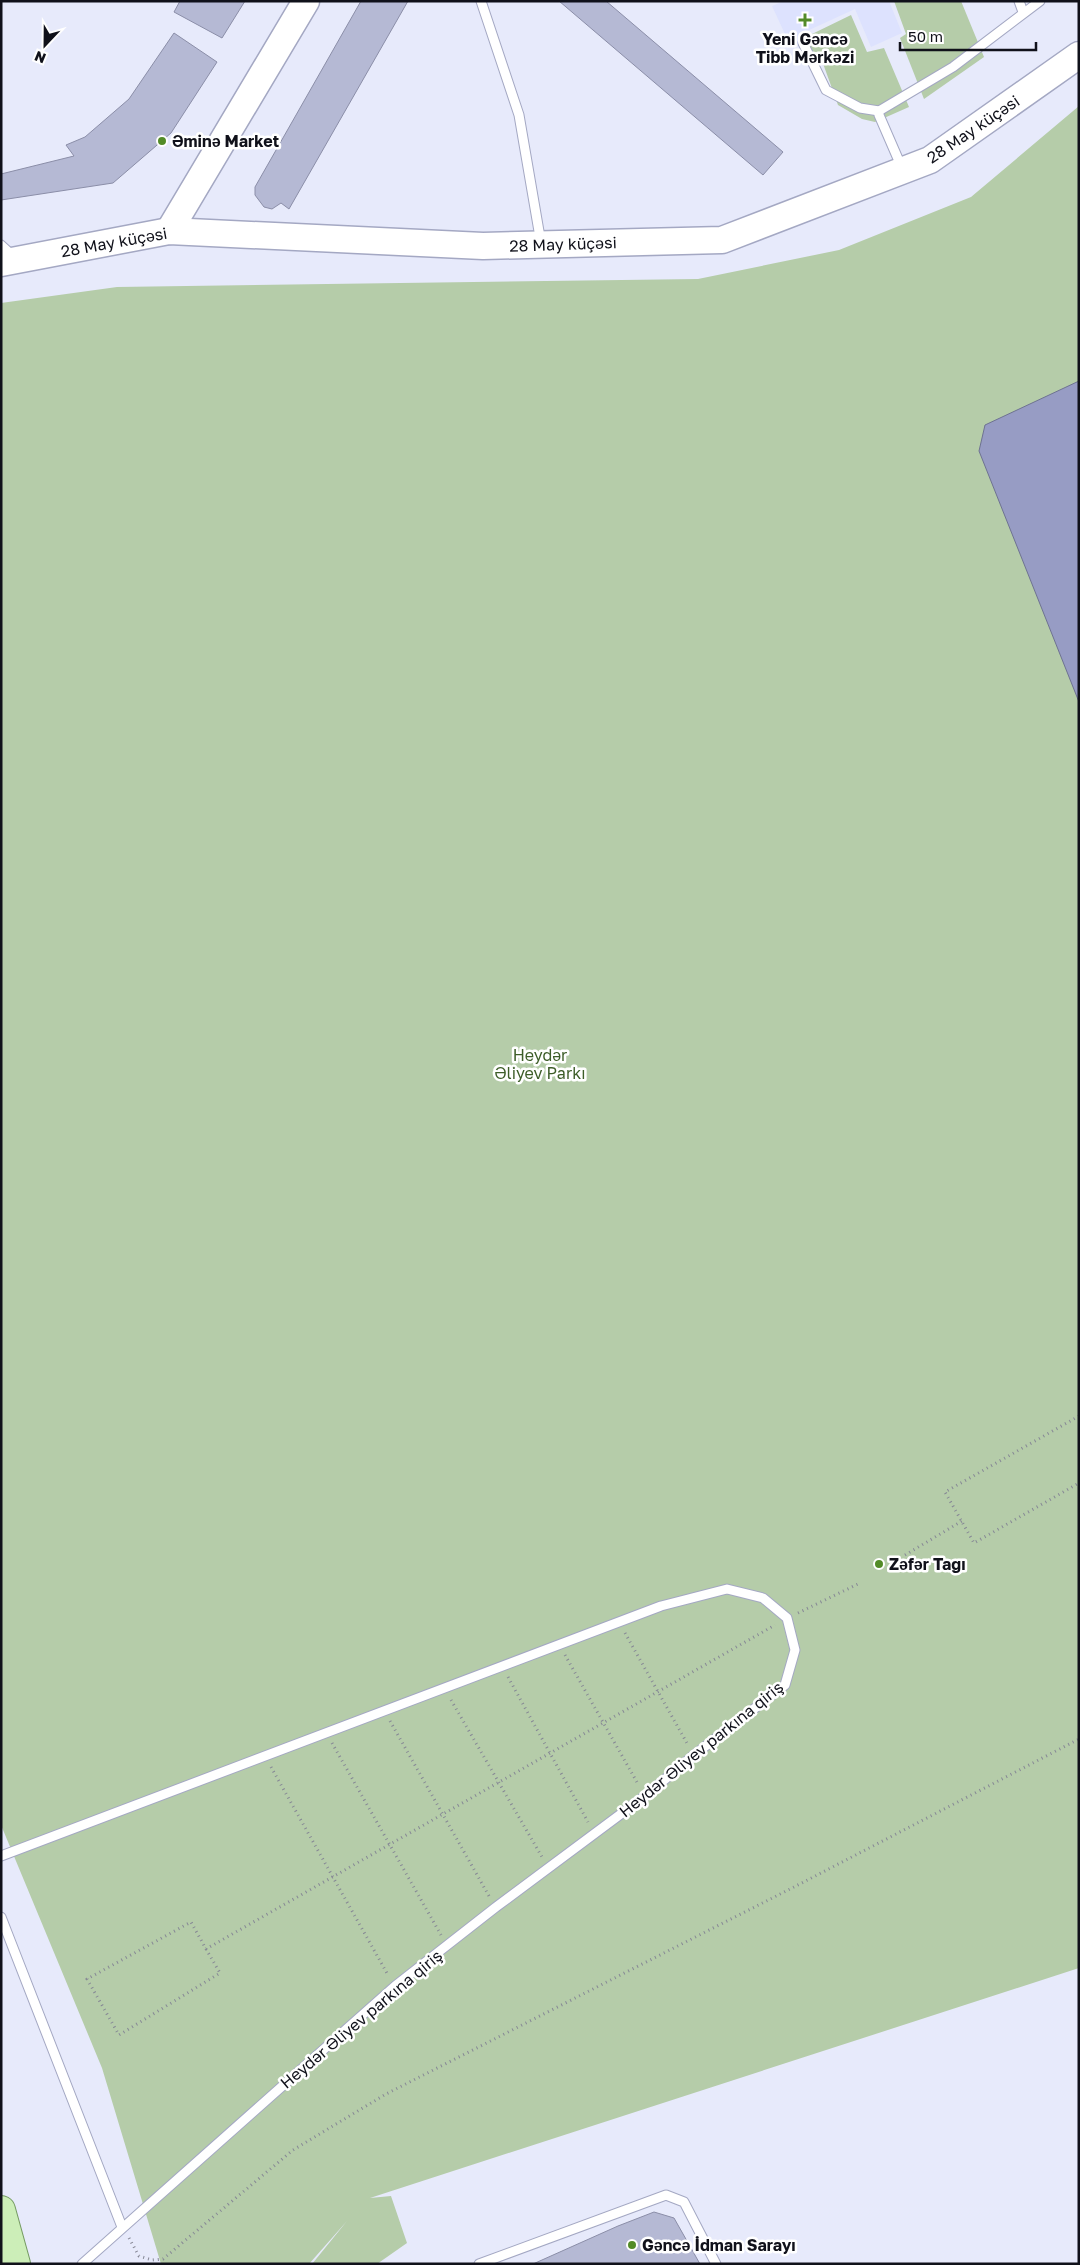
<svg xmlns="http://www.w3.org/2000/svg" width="1080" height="2265" viewBox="0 0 1080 2265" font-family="'Golos Text',sans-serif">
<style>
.built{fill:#dde2fe}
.green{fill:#b5cca9}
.water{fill:#979cc4;stroke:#6e7291}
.building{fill:#b5b9d4;stroke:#8b8ea8}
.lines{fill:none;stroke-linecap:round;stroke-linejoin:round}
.lane-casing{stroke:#a4a8c3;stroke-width:11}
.secondary-casing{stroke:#a4a8c3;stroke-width:29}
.primary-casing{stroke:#749a62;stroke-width:30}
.path{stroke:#868895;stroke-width:3;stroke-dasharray:1 4;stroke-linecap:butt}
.lane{stroke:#fff;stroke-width:9}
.secondary{stroke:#fff;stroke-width:26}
.primary{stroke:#cceeb8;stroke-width:28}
.poi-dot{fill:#528b27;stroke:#fff;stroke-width:2}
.labels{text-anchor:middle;stroke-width:5;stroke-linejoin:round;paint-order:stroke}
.poi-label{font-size:16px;font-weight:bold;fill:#10111a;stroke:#fff;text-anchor:start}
.street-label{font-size:16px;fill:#10111a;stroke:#fff}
.park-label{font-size:16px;fill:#3d5d28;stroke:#fff}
</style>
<rect width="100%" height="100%" fill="#e7eafb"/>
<polygon class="built" points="784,1 889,1 902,33 871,47 855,9 807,31 808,38 791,47 772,6"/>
<g class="green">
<polygon points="894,1 961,1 984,57 924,99 900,38 906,34"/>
<polygon points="851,15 867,52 884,48 909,107 875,122 862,119 838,105 821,58 805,62 800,47 812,41 812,34"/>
<polygon points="1079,106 1079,1968 370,2198 391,2196 407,2243 377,2264 312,2264 347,2221 309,2264 161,2264 102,2068 1,1825 1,303 117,287 698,279 839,250 971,197"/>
</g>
<polygon class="water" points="1079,381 1079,702 979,451 985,425"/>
<g class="building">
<polygon points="180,1 245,1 222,38 174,12"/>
<polygon points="361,1 408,1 289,209 281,203 272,209 264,207 255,195 255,187"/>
<polygon points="559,1 606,1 783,152 763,175"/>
<polygon points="174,33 217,62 171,133 113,183 1,200 1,174 74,156 66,145 85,137 129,99"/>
<polygon points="654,2212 674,2218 700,2264 533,2264 618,2226"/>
</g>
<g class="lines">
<g class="lane-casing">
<g id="lane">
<polyline points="481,1 519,115 541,243"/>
<polyline points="1019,1 1023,12"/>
<polyline points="803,43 826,90 860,108 879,111"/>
<polyline points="902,168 879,115 879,111 953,67 1040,1"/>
<polyline points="1,245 13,256"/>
<polyline points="1,1856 661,1606 727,1589 763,1598 787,1618 795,1650 785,1685 694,1755 645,1796 496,1907 395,1986 82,2264"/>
<polyline points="1,1917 122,2227"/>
<polyline points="479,2264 666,2195 684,2202 716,2264"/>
</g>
</g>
<g class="secondary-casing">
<g id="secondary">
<polyline points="169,231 306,1"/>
<polyline points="1,263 169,231 483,246 722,240 930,160 1079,55"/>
</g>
</g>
<g class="primary-casing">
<polyline id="primary" points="1,2210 16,2264"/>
</g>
<g class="path">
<polyline points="1079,1416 945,1492 974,1543 1079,1483"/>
<polyline points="905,1555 962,1521"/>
<polyline points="798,1613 860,1583"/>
<polyline points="625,1633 688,1745"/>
<polyline points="565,1655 638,1784"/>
<polyline points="508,1677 588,1822"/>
<polyline points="451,1700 542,1857"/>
<polyline points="390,1721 489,1896"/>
<polyline points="332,1743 441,1935"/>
<polyline points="271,1767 388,1975"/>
<polyline points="206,1949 220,1973 119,2035 87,1979 191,1922 206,1949 775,1625"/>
<polyline points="129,2238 139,2256 152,2260 163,2259 293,2150 386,2094 794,1887 1079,1739"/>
</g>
<use href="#lane" class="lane"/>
<use href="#secondary" class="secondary"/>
<use href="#primary" class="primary"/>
</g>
<g class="poi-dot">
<path d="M802.5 12.5h5v5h5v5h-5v5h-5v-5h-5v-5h5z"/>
<circle cx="162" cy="141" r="5"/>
<circle cx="879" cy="1564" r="5"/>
<circle cx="632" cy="2245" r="5"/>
</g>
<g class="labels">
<g class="poi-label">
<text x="805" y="45" text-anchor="middle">Yeni Gəncə<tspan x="805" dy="18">Tibb Mərkəzi</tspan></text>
<text x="172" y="147">Əminə Market</text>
<text x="889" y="1570">Zəfər Tağı</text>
<text x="642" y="2251">Gəncə İdman Sarayı</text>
</g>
<g class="street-label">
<text transform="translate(973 129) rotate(-34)" y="6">28 May küçəsi</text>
<text transform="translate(114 242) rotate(-10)" y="6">28 May küçəsi</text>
<text transform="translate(563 244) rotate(-2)" y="6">28 May küçəsi</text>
<text transform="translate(701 1749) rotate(-39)" y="6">Heydər Əliyev parkına qiriş</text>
<text transform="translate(361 2019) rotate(-40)" y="6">Heydər Əliyev parkına qiriş</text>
</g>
<g class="park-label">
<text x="540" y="1061">Heydər<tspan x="540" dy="18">Əliyev Parkı</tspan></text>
</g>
</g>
<rect width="1080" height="2265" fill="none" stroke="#10111a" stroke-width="5"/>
<g transform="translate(45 45) rotate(202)" stroke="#ffffff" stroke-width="4" paint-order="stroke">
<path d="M0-4L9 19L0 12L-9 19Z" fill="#10111a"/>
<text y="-8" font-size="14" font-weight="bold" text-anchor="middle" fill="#10111a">N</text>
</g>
<path d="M900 42v8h136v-8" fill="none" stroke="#10111a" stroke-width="2.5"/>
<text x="908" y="42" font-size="15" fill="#10111a" stroke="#ffffff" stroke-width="4" paint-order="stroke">50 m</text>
</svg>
